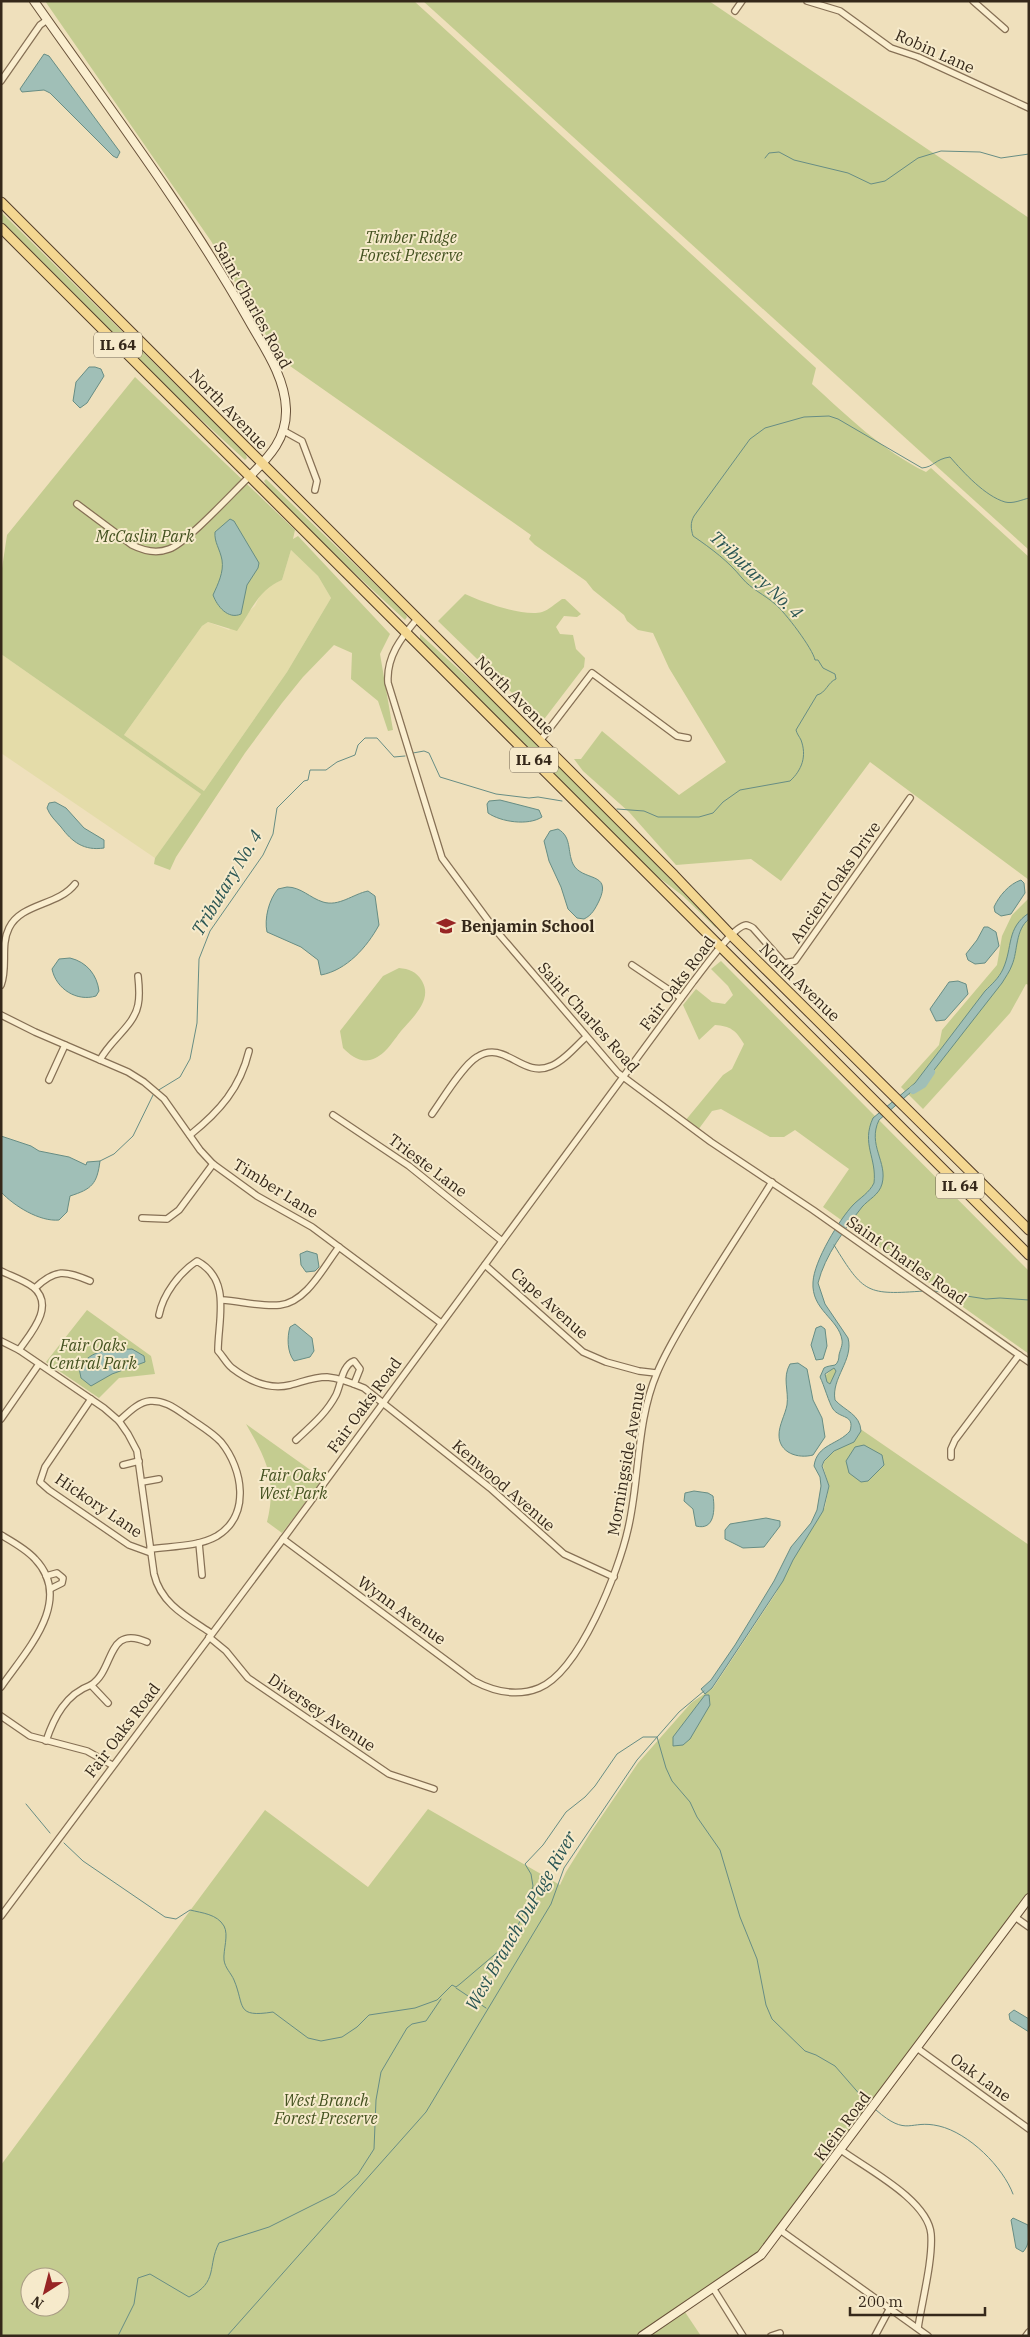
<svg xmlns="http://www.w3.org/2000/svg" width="1030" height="2337" viewBox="0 0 1030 2337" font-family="'IBM Plex Serif',serif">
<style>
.farmland{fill:#e4dca9}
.green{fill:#c4cc90;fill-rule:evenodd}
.water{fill:#a0bfb7;stroke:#678d84;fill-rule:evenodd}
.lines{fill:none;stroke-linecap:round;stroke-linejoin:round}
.stream{stroke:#678d84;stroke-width:1}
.river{stroke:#a0bfb7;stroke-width:8}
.street-casing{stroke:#867055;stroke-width:8}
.secondary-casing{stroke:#685139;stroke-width:10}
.primary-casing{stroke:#533e2a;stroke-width:11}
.street{stroke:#faeecf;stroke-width:5.5}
.secondary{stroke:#faeecf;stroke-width:8}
.primary{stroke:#f4d791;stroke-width:9}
.labels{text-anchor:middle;stroke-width:4;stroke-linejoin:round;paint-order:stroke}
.shield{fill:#f6eacb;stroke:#6f624f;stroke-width:1}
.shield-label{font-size:15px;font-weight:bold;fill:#35281a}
.street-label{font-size:16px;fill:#35281a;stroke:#f6eacb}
.park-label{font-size:16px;font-style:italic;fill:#445220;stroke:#f6eacb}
.poi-label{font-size:16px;font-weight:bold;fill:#35281a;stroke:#f6eacb;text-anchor:start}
.water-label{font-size:18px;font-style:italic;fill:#295553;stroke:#f6eacb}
</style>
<rect width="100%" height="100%" fill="#efe0bc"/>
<g class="farmland">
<polygon points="291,550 318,576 331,598 287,672 204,791 124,735 202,626 208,622 229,630 255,606 261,593 269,586 282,580"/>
<polygon points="1,654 201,794 155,858 1,753"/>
</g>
<g class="green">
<path d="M45,1H414L816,368L812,384C847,416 883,451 926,472L931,468L1029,557V880L870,762L781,881L751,859L676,865L629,812L583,771L574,759H581L602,731L679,795L726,762L669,668L653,633L638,630L627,621L624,615L593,590L586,581L535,545L529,539L531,535L280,359L211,241Z"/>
<polygon points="423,1 709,1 1029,218 1029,550"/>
<polygon points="1,212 245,453 247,458 245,460 181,401 1,221"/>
<path d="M135,377L295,530L293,539L298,536L390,634L380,654L393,730L388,731L378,701L351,679L352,653L334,645L303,677L282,703L245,753L176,857L170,870L154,864L155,858L201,794L1,654V575L7,535ZM291,550L318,576L331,598L287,672L204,791L124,735L202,626L208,622L237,631C252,610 258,590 282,580Z"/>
<polygon points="266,479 404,612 407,617 405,620 334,554 270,491 264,481"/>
<path d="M465,594C482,602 524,617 542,612C549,610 556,603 562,599H565L581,614L577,617L564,616L556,627L560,634L573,635L576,649L585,658L584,667L542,722L438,621Z"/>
<polygon points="420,634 489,697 715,923 716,928 683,896 649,870 425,646 420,640"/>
<polygon points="1029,898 1029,918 1026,922 1029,920 1029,985 1026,984 1010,1013 923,1109 901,1087 939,1045 942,1030 997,965 1002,936 1012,915"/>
<path d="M721,961L1029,1271V1354L823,1207L849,1169L795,1130L784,1137H770L721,1109L712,1111L698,1130L685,1121L723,1075L732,1069L744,1044C736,1030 730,1026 715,1025L699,1040L683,1005L696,989L712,1002L725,1004L733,995L728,986L711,969Z"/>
<path d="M399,968C409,969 416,971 422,981C433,1000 413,1017 401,1031C393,1041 384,1057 370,1060C359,1062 351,1056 343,1048L340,1031L383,976Z"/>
<polygon points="87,1310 151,1356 155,1374 119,1378 99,1398 46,1362"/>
<polygon points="832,1369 835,1369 836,1371 830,1384 827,1382 825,1376"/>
<path d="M246,1424L323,1479L282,1533L267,1522C277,1481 267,1460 246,1424Z"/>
<path d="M859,1428L1029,1545V1892L759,2253L648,2336H1V2165L265,1810L368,1887L428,1809L560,1885L566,1872L591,1832L638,1763L691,1703L713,1688L776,1593L794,1557L825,1507L829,1486L823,1466L824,1462L830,1454L854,1439ZM30,2277H60V2307H30Z"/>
<polygon points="685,2312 701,2336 650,2336"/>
</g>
<g class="water">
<polygon points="44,54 49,56 120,152 117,158 113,156 50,93 44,90 22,92 20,89"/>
<polygon points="89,367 95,367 101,369 104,376 87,403 80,408 73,401 76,382"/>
<path d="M230,519L234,521L259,563L258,568L247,585L241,614C228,620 217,606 213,595C218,584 224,572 222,560C220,549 214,542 215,532Z"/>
<path d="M500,800L539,810L542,817C528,826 501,822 488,813L487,804L489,801Z"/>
<path d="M55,802L66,808L84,828L104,840V848C84,851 72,842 61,827C55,820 50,816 47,808L49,803Z"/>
<path d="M558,829C572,837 567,851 573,864C582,882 613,871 599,901C595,909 592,915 584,919L577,918L568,909L561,887L549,861L544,841L550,831Z"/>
<path d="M1021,880L1024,883L1025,893L1011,914L1001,916L995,912L994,907C999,896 1009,884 1021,880Z"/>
<path d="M287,887C301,887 310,898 323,902C339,907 353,894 368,891L375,896L379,925C367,947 347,970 321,975L318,960L301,947L267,932C264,919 269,899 278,889Z"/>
<path d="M1029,913V919C1015,930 1018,951 1012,965C1010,971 1005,978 1002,983L920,1088L911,1092L879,1120C867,1145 888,1162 882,1184C879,1195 869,1199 862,1207C845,1229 825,1255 818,1283L825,1304L848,1338C854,1360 831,1378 835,1400C845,1411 860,1414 861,1431L854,1442L834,1451L824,1461L822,1466L829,1486L823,1511L793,1560L783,1581L712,1688L705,1694L701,1689L711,1680L735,1645L774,1581L791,1547L811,1523L817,1510L821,1486L820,1477L814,1466C817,1444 838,1445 850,1431C855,1414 840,1419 833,1409C829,1403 824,1385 820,1377L824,1368C827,1366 831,1366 835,1365C838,1363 839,1359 839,1355C840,1350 843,1345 842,1340C839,1319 811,1310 813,1282C814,1261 839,1220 853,1205C861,1197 869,1193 874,1183C877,1158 861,1144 873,1118L915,1083L985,991C991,985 999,978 1003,969C1013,947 1006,928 1029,913ZM834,1368L836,1371L830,1384L827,1382L825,1374Z"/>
<polygon points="984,927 988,927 996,932 999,946 985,963 975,964 968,960 966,954 977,940"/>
<path d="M70,958C87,962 97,975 99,991L96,996C77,1002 56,989 52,969L59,959Z"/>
<polygon points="958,981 966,984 968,994 945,1020 936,1021 930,1009 949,982"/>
<path d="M1,1136L31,1146L39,1151L69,1157L86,1165L87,1162L100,1161C97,1184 92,1189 70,1196L67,1212L59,1220C40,1222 14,1206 1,1192Z"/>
<polygon points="307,1251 317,1254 319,1267 315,1271 306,1272 301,1265 300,1254"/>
<path d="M295,1324L312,1338L314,1351L310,1357L294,1361C287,1352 287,1337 290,1327Z"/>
<polygon points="821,1326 825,1329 827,1346 823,1359 816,1360 811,1345 816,1328"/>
<path d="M132,1349L144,1356L145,1362L112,1374L91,1386L81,1378L79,1368C92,1348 110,1350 132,1349Z"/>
<path d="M798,1363L807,1369L813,1400L822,1418L825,1437L813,1455C798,1459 779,1453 779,1435C779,1425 785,1415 787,1405C789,1390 782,1378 790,1364Z"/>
<polygon points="864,1445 882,1455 884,1465 868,1481 861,1482 849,1473 846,1461 855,1447"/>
<path d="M694,1491L708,1493L713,1496C715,1509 715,1531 696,1526L693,1509L684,1501L685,1493Z"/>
<polygon points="766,1518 780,1521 780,1526 764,1547 743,1548 725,1539 725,1530 730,1524"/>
<polygon points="705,1695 709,1695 710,1705 690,1739 683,1745 673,1746 673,1737"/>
<polygon points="1014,2010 1029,2019 1029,2032 1010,2020 1009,2014"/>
<path d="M1013,2218L1028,2225C1029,2236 1030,2244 1023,2252L1016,2248L1011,2220Z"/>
</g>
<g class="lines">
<g class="stream">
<polyline points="765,158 769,153 779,152 794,160 848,173 871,184 885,181 918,158 941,151 980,152 1001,158 1029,154"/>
<polyline points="413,753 424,751 429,753 440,777 496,794 529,798 538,797 562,801"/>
<path d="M617,809L644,811L658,817H699L713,813L723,802L740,790L790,781C802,770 807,756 801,740C799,736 797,734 796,730L817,695C826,693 828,682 836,679L835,674L823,668L818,660H815C813,649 785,612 775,604C765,595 751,589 742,578C728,561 712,549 693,536C691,529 690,523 694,516L750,439L765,428L804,417L829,416L838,419L922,468C934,467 935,459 950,457C964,473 985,496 1005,502C1013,504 1021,500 1029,498"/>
<polyline points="157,1091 180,1077 190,1059 197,1023 199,959 210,931 263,855 273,834 277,808 304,781 308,780 310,770 326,770 337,762 355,755 358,745 365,738 377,738 394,757 405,756"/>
<polyline points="100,1161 114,1154 133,1136 154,1093"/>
<path d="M834,1245C864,1294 867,1295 924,1291"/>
<polyline points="934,1291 986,1299 1000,1298 1029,1300"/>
<polyline points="26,1804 50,1833"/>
<path d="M64,1843L83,1861L165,1917L176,1919L190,1910C202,1913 217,1914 224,1926C229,1935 223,1950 224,1960C225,1968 231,1973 234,1980C245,2006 235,2018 273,2012L308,2038L321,2041L342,2037L357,2027L369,2015L415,2008L437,2000L452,1985L456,1987L460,1984L500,1950L515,1932L528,1903L533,1886L531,1874L525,1864L543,1845L566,1812L585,1797L595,1786L617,1754L643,1737H657L666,1768L672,1781L690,1802L697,1817L720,1850L740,1917L757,1959L766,2005L772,2019L805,2051L816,2055L835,2066L869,2105"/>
<polyline points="456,1988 486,2008"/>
<path d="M876,2110C908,2138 909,2119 939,2126C969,2133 1003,2167 1013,2194"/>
<path d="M118,2336L134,2304L138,2278L150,2274L189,2297C219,2282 207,2266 219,2243L269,2227L335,2194L358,2174L374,2149L376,2100L381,2072L407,2028L412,2024L426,2021L441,1999"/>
<polyline points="167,2336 172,2336"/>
<polyline points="227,2336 426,2112 551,1904 564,1868 637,1760 679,1712 704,1691"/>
</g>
<polyline class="river" points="913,1090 923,1084 931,1072"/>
<g class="street-casing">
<g id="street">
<polyline points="807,1 840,11 891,48 918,57 1029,108"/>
<polyline points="973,1 1005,29"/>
<polyline points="735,11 742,1"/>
<polyline points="1,81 40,25 47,20"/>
<polyline points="284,431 302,441 317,481 315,490"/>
<path d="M77,504L132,545C144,551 156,554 169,549C188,542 233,492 250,476"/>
<path d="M417,619C401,638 386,657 388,683L442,858L493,927L618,1073L711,1142L813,1210L1029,1362"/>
<polyline points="540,741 592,673 677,736 688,738"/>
<polyline points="632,965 681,998"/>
<path d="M1,985C8,967 0,946 9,928C21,903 58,906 75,884"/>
<polyline points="1,1015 35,1032 128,1072 144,1082 164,1099 200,1150 213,1164 257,1196 312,1227 441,1323"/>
<path d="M100,1060C110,1040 134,1026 138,1005C140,996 139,985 138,976"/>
<polyline points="49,1080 65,1045"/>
<path d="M432,1114C442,1100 463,1065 477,1057C505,1039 522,1079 551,1066C564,1061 576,1046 586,1037"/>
<polyline points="333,1115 409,1166 502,1241"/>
<path d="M190,1135C220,1111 240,1088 249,1051"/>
<polyline points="142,1218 167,1219 179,1210 213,1164"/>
<polyline points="485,1265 583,1352 606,1362 639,1371 656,1373"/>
<path d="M1,1271C11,1276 24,1280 33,1287C56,1306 30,1334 19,1350"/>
<path d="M35,1288C55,1269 65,1270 90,1281"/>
<path d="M222,1300C240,1301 261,1307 280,1305C307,1302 324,1266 339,1247"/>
<path d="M159,1315C163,1294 180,1272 197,1261C232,1280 218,1319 218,1351C223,1356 226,1363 232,1368C249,1381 269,1390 290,1385C302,1382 314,1377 327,1377C340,1378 352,1383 364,1388L490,1488L564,1554L614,1577"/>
<path d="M1,1341L19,1350L104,1408L119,1421L128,1434L137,1451L154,1574C161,1604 187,1617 211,1633"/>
<polyline points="91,1399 45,1467 40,1482 49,1490 129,1545 151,1553"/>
<polyline points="1,1419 39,1364"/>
<path d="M119,1421C128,1413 138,1402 150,1401C165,1400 176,1409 188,1417C199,1425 212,1432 221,1442C243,1469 251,1515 217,1536C198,1547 171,1546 150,1549"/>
<path d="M296,1440C311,1426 326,1414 336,1395C341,1385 342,1365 354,1361L360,1369L354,1384"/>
<polyline points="951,1457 951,1449 955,1440 1019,1355"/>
<polyline points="123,1465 139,1461"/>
<polyline points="142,1482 159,1479"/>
<path d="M1,1535C13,1542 26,1549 35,1559C75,1601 25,1652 1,1687"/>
<path d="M283,1539L474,1681C495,1692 517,1697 539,1688C580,1671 619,1570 628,1529C640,1478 636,1422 657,1373C666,1351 679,1330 691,1310C717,1267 745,1225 772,1182"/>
<polyline points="199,1543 202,1575"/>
<polyline points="46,1576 57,1573 63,1578 62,1583 50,1589"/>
<polyline points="209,1637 226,1651 248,1678 389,1774 434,1789"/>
<path d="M108,1703L91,1685C115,1670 106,1624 147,1642"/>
<polyline points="1,1716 30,1736 87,1751 112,1765"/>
<path d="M46,1741C54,1717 66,1694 91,1685"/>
<path d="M1,1916L283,1539L693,982C702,971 733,926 746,925C747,925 752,927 753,928L784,963L795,961L910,798"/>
<polyline points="1015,1917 1029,1927"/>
<polyline points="917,2048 1029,2129"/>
<path d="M841,2150C867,2169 928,2200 931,2234C933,2260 922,2301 918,2328"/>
<polyline points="780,2230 928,2336"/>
<polyline points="713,2288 743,2336"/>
<polyline points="771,2336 780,2333"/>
<polyline points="875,2336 890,2308"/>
<polyline points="1026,2336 1029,2332"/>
</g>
</g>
<g class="secondary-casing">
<g id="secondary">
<path d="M34,1C107,105 185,208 248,319C263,346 285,376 286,409C287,438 270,456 250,476"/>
<polyline points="642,2336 761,2255 1029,1898"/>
</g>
</g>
<g class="primary-casing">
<g id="primary">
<polyline points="1,202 674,875 731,935 1029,1230"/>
<polyline points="1,228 1029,1255"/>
</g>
</g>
<use href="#street" class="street"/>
<use href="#secondary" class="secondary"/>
<use href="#primary" class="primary"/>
</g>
<defs>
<g id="school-bare" transform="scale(1.5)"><path d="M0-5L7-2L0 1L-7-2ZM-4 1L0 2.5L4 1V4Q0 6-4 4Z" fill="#972524" stroke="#f6eacb" stroke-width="2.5" paint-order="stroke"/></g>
</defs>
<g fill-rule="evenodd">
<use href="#school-bare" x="446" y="926"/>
</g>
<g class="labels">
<g class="shield">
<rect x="94" y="332.5" width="48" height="25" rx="4"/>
<rect x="510" y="747.5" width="48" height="25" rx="4"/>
<rect x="936" y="1173.5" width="48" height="25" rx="4"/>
</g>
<g class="shield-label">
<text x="118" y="350">IL 64</text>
<text x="534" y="765">IL 64</text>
<text x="960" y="1191">IL 64</text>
</g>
<g class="street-label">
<text transform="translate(935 51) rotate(24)" y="6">Robin Lane</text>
<text transform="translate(253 305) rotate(61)" y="6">Saint Charles Road</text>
<text transform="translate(229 409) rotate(46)" y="6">North Avenue</text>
<text transform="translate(515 695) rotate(45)" y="6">North Avenue</text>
<text transform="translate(835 882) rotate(-55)" y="6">Ancient Oaks Drive</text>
<text transform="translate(800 982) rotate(44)" y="6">North Avenue</text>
<text transform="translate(677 983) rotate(-53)" y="6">Fair Oaks Road</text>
<text transform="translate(589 1017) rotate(48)" y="6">Saint Charles Road</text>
<text transform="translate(428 1165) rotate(37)" y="6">Trieste Lane</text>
<text transform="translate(276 1188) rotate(32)" y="6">Timber Lane</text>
<text transform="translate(907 1260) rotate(35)" y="6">Saint Charles Road</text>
<text transform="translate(550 1303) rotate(42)" y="6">Cape Avenue</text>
<text transform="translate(364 1405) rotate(-54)" y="6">Fair Oaks Road</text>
<text transform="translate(626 1459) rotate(-80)" y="6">Morningside Avenue</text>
<text transform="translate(504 1485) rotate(41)" y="6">Kenwood Avenue</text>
<text transform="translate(99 1505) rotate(34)" y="6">Hickory Lane</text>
<text transform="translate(402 1610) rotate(36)" y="6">Wynn Avenue</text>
<text transform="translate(322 1712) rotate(34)" y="6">Diversey Avenue</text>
<text transform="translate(122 1730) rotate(-53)" y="6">Fair Oaks Road</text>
<text transform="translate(981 2077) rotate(36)" y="6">Oak Lane</text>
<text transform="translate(842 2126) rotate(-53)" y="6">Klein Road</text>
</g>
<g class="park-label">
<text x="411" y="243">Timber Ridge<tspan x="411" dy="18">Forest Preserve</tspan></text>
<text x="145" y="542">McCaslin Park</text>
<text x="93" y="1351">Fair Oaks<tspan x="93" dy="18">Central Park</tspan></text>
<text x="293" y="1481">Fair Oaks<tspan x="293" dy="18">West Park</tspan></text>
<text x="326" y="2106">West Branch<tspan x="326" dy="18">Forest Preserve</tspan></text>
</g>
<g class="poi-label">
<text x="461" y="932">Benjamin School</text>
</g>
<g class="water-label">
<text transform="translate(756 575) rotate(43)" y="6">Tributary No. 4</text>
<text transform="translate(227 883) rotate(-59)" y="6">Tributary No. 4</text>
<text transform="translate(521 1921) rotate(-60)" y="6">West Branch DuPage River</text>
</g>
</g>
<rect width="1030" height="2337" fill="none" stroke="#35281a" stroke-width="5"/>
<g transform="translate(45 2292) rotate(216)"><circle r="24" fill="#f6eacb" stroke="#a99c84"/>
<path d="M0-4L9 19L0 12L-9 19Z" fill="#972524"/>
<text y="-8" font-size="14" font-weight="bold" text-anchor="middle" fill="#35281a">N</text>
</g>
<path d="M850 2307v8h135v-8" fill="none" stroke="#35281a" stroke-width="2.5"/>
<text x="858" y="2307" font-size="15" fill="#35281a" stroke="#f6eacb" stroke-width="4" paint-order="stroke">200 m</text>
</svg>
